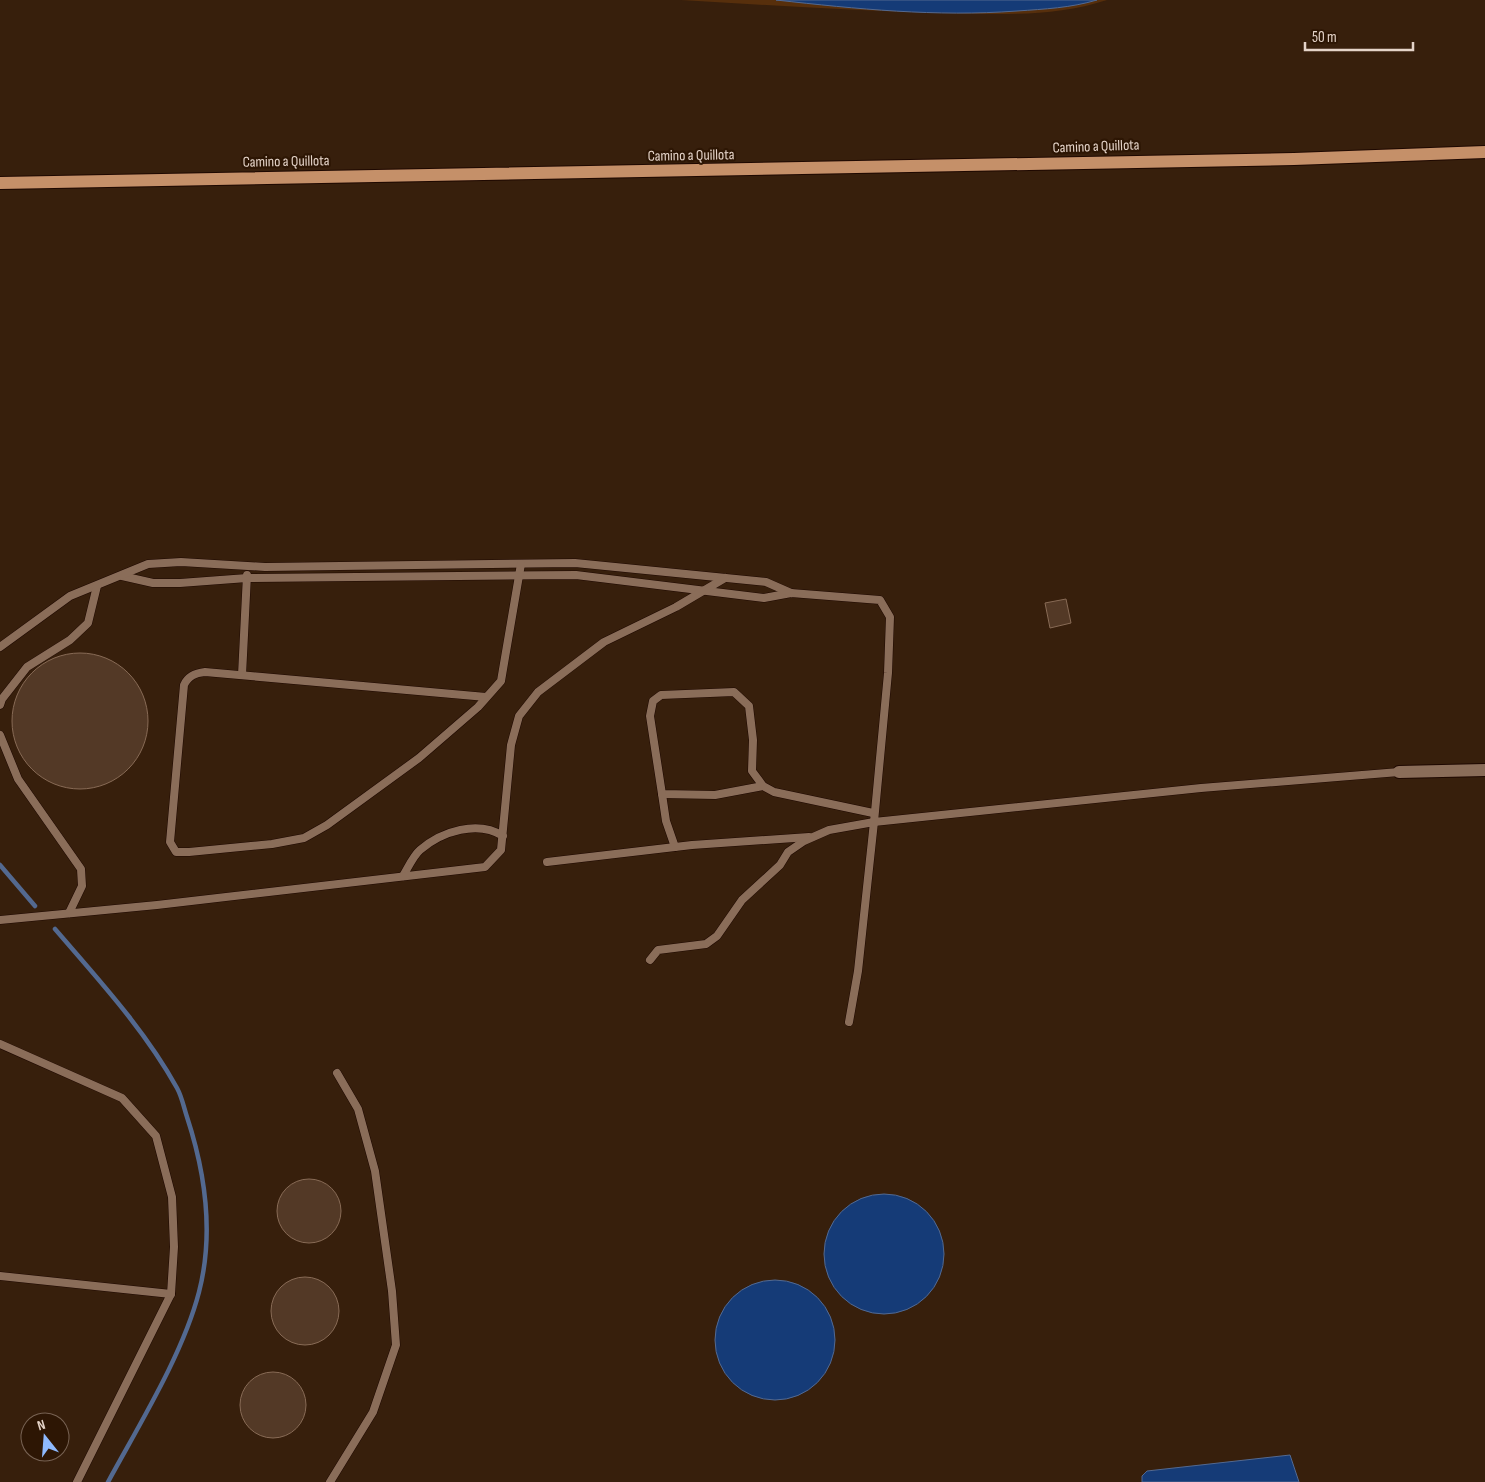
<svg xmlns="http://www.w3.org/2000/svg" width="1485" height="1482" viewBox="0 0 1485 1482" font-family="'Sofia Sans Condensed',sans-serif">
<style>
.green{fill:#572f0c}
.water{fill:#153b77;stroke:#536990}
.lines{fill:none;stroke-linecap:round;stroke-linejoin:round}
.stream{stroke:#536990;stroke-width:4.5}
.building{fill:#533926;stroke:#886b56}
.service-casing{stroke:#1e0800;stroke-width:9}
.minor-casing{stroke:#1e0800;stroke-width:14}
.primary-casing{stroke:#1e0800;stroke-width:14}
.service{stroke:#8a6d59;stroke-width:8}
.minor{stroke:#8a6d59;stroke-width:12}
.primary{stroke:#c59069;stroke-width:12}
.labels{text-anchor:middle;stroke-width:4.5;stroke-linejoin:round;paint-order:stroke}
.street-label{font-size:15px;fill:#e5d4c9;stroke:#2d1604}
</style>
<rect width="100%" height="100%" fill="#371f0c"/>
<path class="green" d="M681,0H1107C1052,18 995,14 938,13C852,11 767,5 681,0Z"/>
<g class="water">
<path d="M776,0H1097C1070,8 1045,9 1017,11C936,17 857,9 776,0Z"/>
<circle cx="884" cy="1254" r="60"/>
<circle cx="775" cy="1340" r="60"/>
<polygon points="1290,1455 1299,1482 1142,1482 1142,1476 1147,1471"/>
</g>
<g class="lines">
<g class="stream">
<polyline points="0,865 35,906"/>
<path d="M55,929C98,979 145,1030 177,1088C182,1097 184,1108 187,1117C205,1172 214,1234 199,1292C183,1354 139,1425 108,1482"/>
</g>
</g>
<g class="building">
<polygon points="1066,599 1071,623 1050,628 1045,603"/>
<circle cx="80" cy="721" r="68"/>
<circle cx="309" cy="1211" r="32"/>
<circle cx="305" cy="1311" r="34"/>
<circle cx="273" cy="1405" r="33"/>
</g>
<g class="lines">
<g class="service-casing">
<g id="service">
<polyline points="122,576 153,583 180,583 247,578 576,575 764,598 791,593 880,600 890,617 888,673 874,822 1201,788 1399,772"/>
<polyline points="0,647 70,596 148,564 181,562 265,567 575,563 766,582 791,593"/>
<polyline points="242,675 247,575"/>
<path d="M486,697L205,672C195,673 188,676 184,685L170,842L176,852H189L272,844L304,838L327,825L419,758L478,707L501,681L521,564"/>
<polyline points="0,705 2,699 27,667 70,640 88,623 97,586"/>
<polyline points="0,735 18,779 81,869 82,886 69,913"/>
<polyline points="763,786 715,795 662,794 650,716 653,701 661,695 734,692 749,706 753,740 752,771 763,786 774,792 873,813"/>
<polyline points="662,794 666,821 675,847"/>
<polyline points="547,862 692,845 809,837"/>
<path d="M403,876C408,868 413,856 420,850C442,831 478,820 503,836"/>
<polyline points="0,920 157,905 485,867 501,850 511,745 519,716 538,692 604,642 676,607 725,578"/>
<polyline points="650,960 658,950 706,944 717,936 742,900 780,865 788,852 804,841 829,830 874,822 858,971 849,1022"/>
<polyline points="0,1044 122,1098 156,1136 172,1197 174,1247 171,1294 77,1482"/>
<polyline points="0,1276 171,1294"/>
<polyline points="330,1482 373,1412 396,1345 392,1291 375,1171 358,1109 337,1073"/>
</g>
</g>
<g class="minor-casing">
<polyline id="minor" points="1399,772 1485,770"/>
</g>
<g class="primary-casing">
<polyline id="primary" points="0,183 1294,159 1485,152"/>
</g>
<use href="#service" class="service"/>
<use href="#minor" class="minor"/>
<use href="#primary" class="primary"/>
</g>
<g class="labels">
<g class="street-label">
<text transform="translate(1096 146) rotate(-2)" y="5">Camino a Quillota</text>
<text transform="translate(691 155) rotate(-1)" y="5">Camino a Quillota</text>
<text transform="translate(286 161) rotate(-1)" y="5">Camino a Quillota</text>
</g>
</g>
<g transform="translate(45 1437) rotate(343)"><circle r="24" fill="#2d1604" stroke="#776253"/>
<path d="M0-4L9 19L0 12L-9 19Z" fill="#8eb9fd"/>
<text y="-8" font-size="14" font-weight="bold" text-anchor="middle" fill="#e5d4c9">N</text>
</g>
<path d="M1305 42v8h108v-8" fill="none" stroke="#e5d4c9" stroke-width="2.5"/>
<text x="1312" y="42" font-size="15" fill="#e5d4c9" stroke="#2d1604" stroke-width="4" paint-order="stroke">50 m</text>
</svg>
